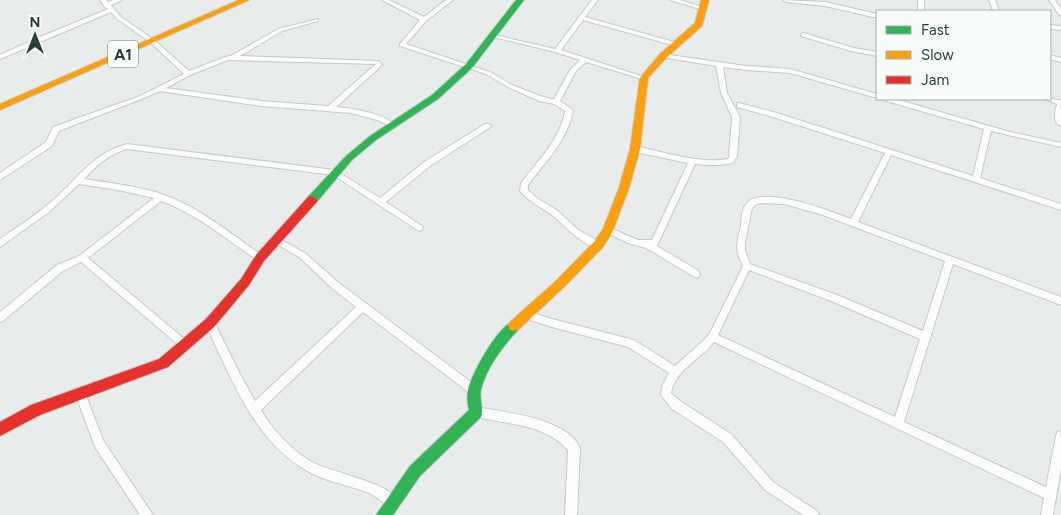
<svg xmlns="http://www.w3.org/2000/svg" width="1061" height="515" viewBox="0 0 1061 515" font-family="Figtree,sans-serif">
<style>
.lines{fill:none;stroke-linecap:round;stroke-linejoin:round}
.street-casing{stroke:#c5cac8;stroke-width:2}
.fast-casing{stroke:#c3cbc8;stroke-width:2}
.slow-casing{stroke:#c3cbc8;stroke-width:2}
.jam-casing{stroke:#c3cbc8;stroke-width:2}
.street{fill:#fcfcfc;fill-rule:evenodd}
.fast{fill:#30b455;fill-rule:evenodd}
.slow{fill:#ff9f0a;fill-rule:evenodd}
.jam{fill:#e5322d;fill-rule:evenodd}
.labels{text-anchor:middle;stroke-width:4.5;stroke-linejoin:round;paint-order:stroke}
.shield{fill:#f7fbf9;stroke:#637a73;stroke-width:1}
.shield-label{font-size:16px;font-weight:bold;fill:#24423a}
</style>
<rect width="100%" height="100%" fill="#e8edeb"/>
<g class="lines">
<g class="street-casing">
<g id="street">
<path d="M100,0H106L108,2L114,0H122L111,5L120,16L154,40L189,71L225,57L231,56L278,29L318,19V21L282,31L240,56L379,61L382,64L379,68L336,107C355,109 380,112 396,125L392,127L377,120L351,113L261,106L160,91L144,98L59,131L52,146L0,180V173L46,142L53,127L140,96L184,74L150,42L116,18L111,12L0,59V55L35,39L108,9L104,6ZM228,60L375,64H376L328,106L261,101L166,88L190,75Z"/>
<path d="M382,0H389L424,17L446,0H453L426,21L406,44L490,72L512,85L543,97L554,99L570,70L580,60L555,52L490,36V34L555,49L592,0H598L585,17L678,43L679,44L676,46L583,20L561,50L647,78L644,80L642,79L586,62L576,71L560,101L573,110C569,139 544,163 528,185V190L537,198L558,211L577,229L601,243L602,245L601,247C586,250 563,224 552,215C541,207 529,202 520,191L521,183C537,162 561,138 565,111L554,104L539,101L508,87L486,74L400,46V44L420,20Z"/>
<polygon points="670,0 680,0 706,8 703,10"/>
<polygon points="783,0 825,2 877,14 877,18 825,6 786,2"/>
<rect x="918" y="0" width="6" height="11"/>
<polygon points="989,0 995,0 999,11 993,11"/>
<polygon points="1049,0 1055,0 1061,9 1061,16 1059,15"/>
<polygon points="1050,25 1061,26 1061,30 1050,29"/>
<polygon points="803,33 854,48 877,52 877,56 851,51 801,36 801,34"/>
<path d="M663,54L746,66L790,69L877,94V98L790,73L746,70L723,67L727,93L740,117L737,156L733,163C720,166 708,165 695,164L657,246L699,271L700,274L699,277L696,278L646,248L628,243L605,232L604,230L608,227L638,240H652L688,163L635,152L632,151V147L635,146C664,152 699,164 728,159L729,156L732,117L721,93L716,66L661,57V55Z"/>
<polygon points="1050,55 1061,58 1061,62 1050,59"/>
<path d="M1050,98L1061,101V126C1052,122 1055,112 1057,104L1044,99H1050Z"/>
<path d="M885,99H895L1010,132L1061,143V147L991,131L980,178L1061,204V210L891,155L858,222L1061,297V305L953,264L904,422L1046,487L1056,436L1057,432L1061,431V468L1053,515H1041L1044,498L714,342C700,360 675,370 671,393L680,401L731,434L773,482L817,511L819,515H803L765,490L723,442L672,409L661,395L662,386L669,373L628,347L552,327L524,318L522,315L524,312L527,311L552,319L634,340L675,366L704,340L710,333L743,266C734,248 737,244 741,225C742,218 741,209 747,203C764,185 830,211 851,219L885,153L773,117L737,107V103H739L777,113L973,176L984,129L886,101ZM763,203L784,204L820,214L945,261L923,331L837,295L750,264L745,250V242L752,208L757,204ZM749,270L831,301L920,339L895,417L718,335Z"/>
<path d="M485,124H488L492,126L430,166L386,202L422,226L423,228L422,230L419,231L333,175L127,149C109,154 96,166 84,179C110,183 137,186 162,194C199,207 231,234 263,256L264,258L263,260H257C226,239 197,214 161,201L88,258L188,342L190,345L188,348L185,349L182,348L81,262L63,271L3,321L0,322V312L57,265L79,256L154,198L118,190L79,184L49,212L0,247V239C17,227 35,216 51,202C77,180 92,153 127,144L335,170L380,198L424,162Z"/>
<path d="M276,237L305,253L339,283L479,388L480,391L479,394L475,396L471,394L363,312L261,410C273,430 291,450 312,462C332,473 390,482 399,502L397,506L393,508C384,504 376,496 367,492C344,484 319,480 299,466C251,434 229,373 205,323L207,320L210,319L213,320L241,376L255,401L356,307L333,289L299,257L273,242L272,240L273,238Z"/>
<polygon points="80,388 84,390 103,440 153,515 140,515 95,447 75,393 76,390"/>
<path d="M476,407C504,412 567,418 580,448L577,515H565L568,450C549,429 522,425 496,421C488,419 480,418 472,416L471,412L472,408Z"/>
</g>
</g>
<g class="fast-casing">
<g id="fast">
<polygon points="516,0 524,0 472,68 438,99 376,140 352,160 316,203 308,203 307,200 308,197 346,156 370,136 432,95 466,64"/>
<path d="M514,321L518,322L520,326L518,330C504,345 486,368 481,390C479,399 484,409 481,417L420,476L393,515H376L410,466L469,410C467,403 467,397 468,390C472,373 497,327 514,321Z"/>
</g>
</g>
<g class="slow-casing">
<g id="slow">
<polygon points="239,0 249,0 0,110 0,104"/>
<polygon points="701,0 709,0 702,26 666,58 648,78 640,149 629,188 612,233 602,248 565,286 518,330 514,331 510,330 508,326 510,322 557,280 594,242 603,229 619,188 630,149 640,78 660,54 695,23"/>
</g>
</g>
<g class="jam-casing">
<polygon id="jam" points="312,196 317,200 316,203 264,261 249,285 214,327 168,367 40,415 0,436 0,422 31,405 159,359 206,319 241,279 256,255 308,197"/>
</g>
<use href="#street" class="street"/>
<use href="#fast" class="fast"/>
<use href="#slow" class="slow"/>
<use href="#jam" class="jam"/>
</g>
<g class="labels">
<rect class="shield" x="108" y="40.5" width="30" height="27" rx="4"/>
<g class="shield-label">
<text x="123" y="60">A1</text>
</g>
</g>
<rect x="876" y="10" width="175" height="90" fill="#f7fbf9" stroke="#a3b1ad"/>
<rect x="886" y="26" width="25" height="8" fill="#30b455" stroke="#a3b1ad"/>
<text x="921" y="35" font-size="15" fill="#24423a">Fast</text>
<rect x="886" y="51" width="25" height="8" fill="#ff9f0a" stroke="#a3b1ad"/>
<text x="921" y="60" font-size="15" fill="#24423a">Slow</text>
<rect x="886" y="76" width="25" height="8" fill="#e5322d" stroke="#a3b1ad"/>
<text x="921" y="85" font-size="15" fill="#24423a">Jam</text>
<g transform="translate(35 35)" stroke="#f7fbf9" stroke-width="4" paint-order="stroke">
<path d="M0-4L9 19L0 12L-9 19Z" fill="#24423a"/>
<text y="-8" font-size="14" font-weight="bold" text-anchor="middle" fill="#24423a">N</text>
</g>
</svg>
